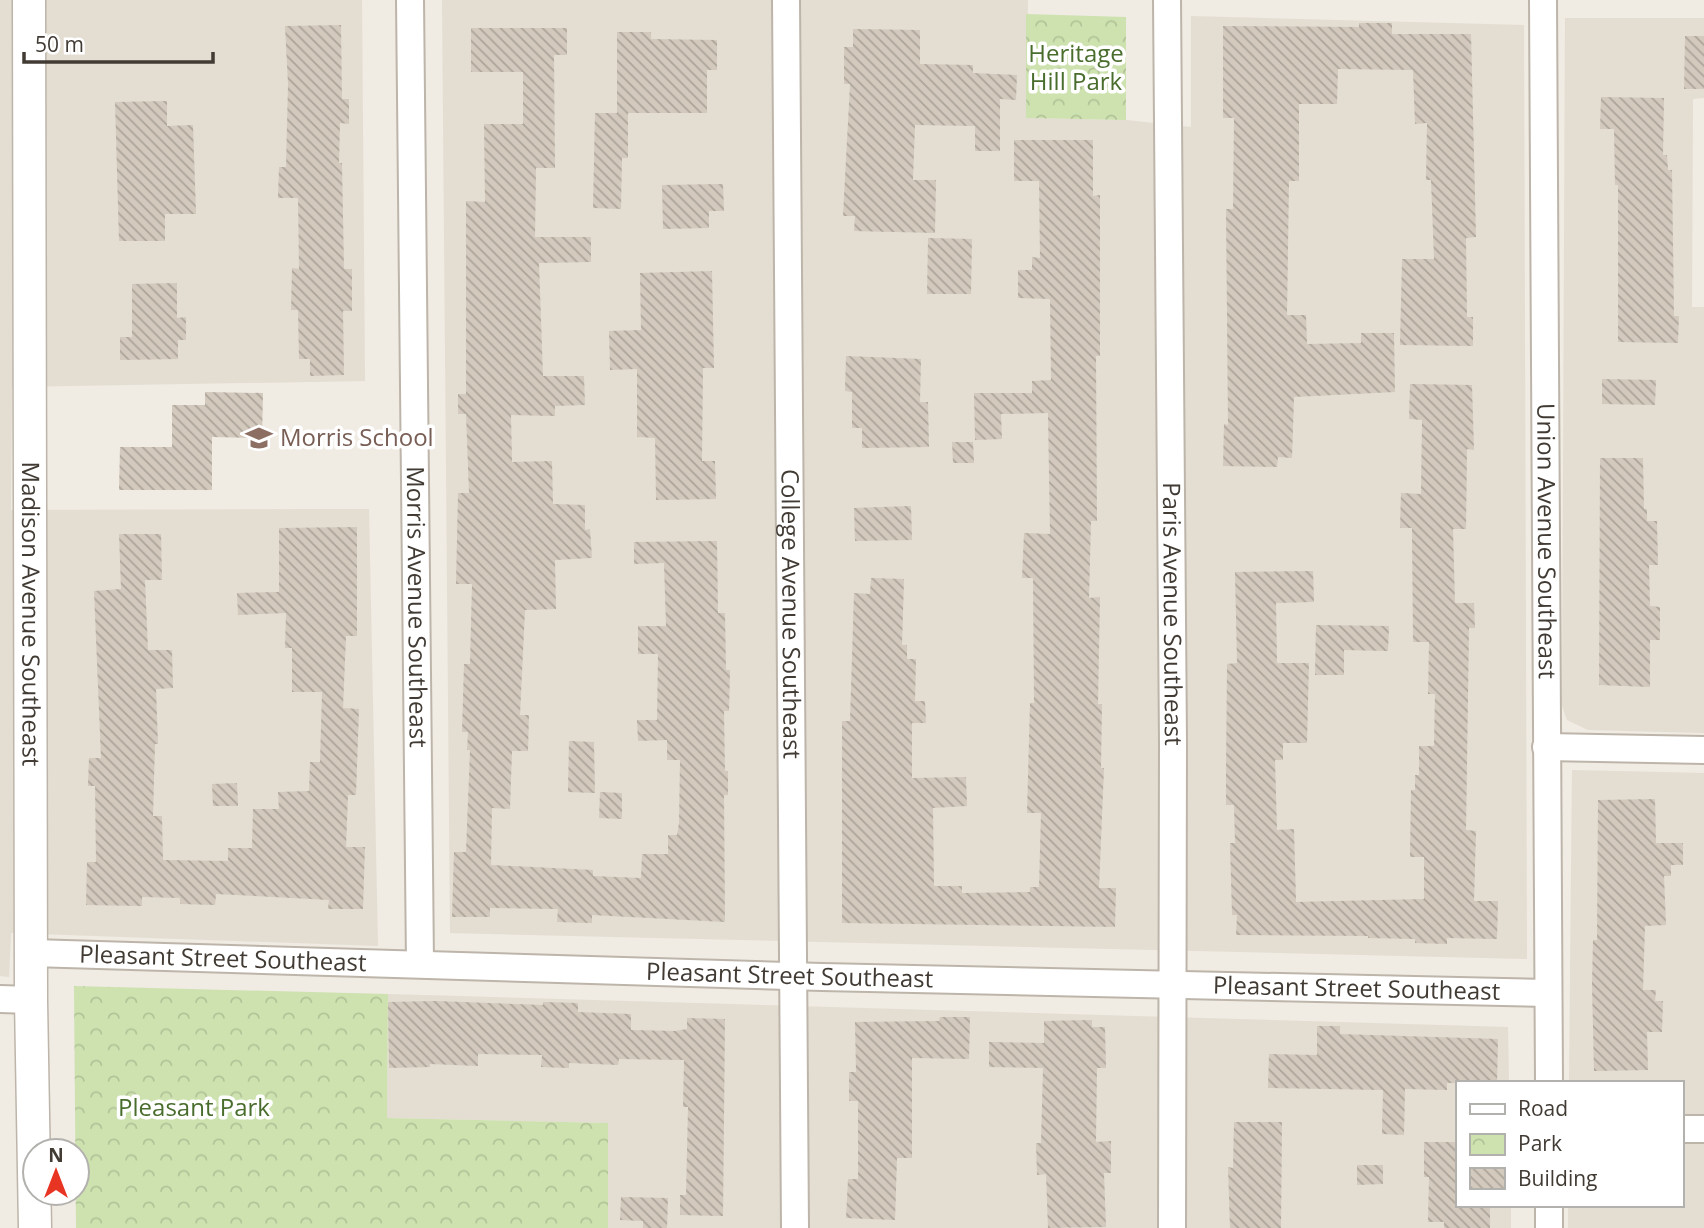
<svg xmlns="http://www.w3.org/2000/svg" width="1704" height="1228" font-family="'Open Sans',sans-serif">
<defs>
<pattern id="park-crowns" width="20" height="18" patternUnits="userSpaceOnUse" patternTransform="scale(1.75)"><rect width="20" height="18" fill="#cde2af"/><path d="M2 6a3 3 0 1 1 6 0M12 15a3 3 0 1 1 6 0" fill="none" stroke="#b1c397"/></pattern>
<pattern id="building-back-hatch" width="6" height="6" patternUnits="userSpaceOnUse" patternTransform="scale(1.75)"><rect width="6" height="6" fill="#d3c9bd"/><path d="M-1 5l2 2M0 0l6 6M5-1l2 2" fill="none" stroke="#ada49a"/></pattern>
</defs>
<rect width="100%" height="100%" fill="#f0ebe3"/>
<!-- residential -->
<path fill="#e3ddd2" d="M0 0H362L365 381 12 387 11 510 369 509 378 946 11 933 9 977 0 976Z
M442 0H1028L1026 118 1126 120 1191 127V16L1524 25 1527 959 450 933Z
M1565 18H1704V98L1693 99 1692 307H1704V733L1588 730 1567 720 1562 706Z
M1572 770 1704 773V1228H1568V1205H1681V1083H1569Z
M388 994 1508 1027 1509 1083H1457V1205H1511V1228H608V1123L387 1118Z"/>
<!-- park -->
<path fill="url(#park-crowns)" d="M1026 14 1126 17V120L1026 118Z
M74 986 388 994 387 1118 608 1123V1228H76Z"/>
<!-- building -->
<path fill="url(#building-back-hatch)" d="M1359 23H1392V34H1471L1476 237 1466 238 1467 317H1473V346L1400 345 1402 259H1434L1431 180H1426L1427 123 1415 124 1413 70 1338 69 1337 104H1299V181H1289L1287 315H1306L1307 344 1361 343V333H1394L1395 392 1294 397 1292 458 1278 457 1277 467 1223 466 1224 424 1228 425 1226 209H1233L1234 118H1223V26L1359 27Z
M341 25 342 99H349V124L340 123 339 163H342L344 269H352V311H343L344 375 310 376V359H299L298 310H291L292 268 299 269 298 198H278L279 167H286L288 84 285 26Z
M471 28H567V55H554L555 168H536L535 237H591V262L539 263 543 376H584L585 405 555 406V416L511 415 512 462 552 461 553 504 585 505V530L590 529 592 558 555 560 556 609 525 610 520 715H529L528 751H512L510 809 492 808 491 865 593 870V876L641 878 642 854H668V835H677L679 823 680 760H667V740L638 741 637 720H657L658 654H638V626H666L664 563 634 564V542L717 541 718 613H725L726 670H730L729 711H724L725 771H728V795H724L725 922 592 915V923L557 922 558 909 490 908V917H452L454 852H466L470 750H467L468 732H462L464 664H470L472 584H456L458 493H469L466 414H458V394H466V201L485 202 484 124H523V72H471Z
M853 29 920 30V64L973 65V73L1017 75 1016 100 1000 99V151H975V126L915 125 913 180H936L935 233 854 231 855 216H843L850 84H844V47H853Z
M617 32H651V39L717 40V70H707V113H628V158H622L621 209 593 208 595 113H617Z
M1685 36H1704V89H1684Z
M1601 97 1664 98 1663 155H1667L1668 170H1672L1674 316H1679L1678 343 1618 342V185H1615L1614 129H1600Z
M167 101V126L193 125 196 214H165V241H119L115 102Z
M1014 140H1093V196L1100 195V356H1096L1097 521H1091L1089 598 1100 597 1098 704H1102L1101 768H1104L1099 888H1116L1115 927 842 923V721H850L854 593 870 594 871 578 904 579 902 645H907V659H916L915 701H925L926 723H912V778L966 777 967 806 933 808 934 886H962V893L1030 892V887H1039L1041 813H1027L1030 703H1034L1033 578H1022L1024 533 1050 534 1048 413 1001 414 1002 439 975 440 974 393H1032V381L1051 380 1050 299 1018 298V270H1032V257L1040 258 1039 181H1014Z
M723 184 724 211H709V228L663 229 662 185Z
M928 238 972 239 971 294H927Z
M712 271 714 368H703L702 461H715L716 499 656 500 655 438 637 437V369L610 370 609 331 641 330 640 273Z
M177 283V318L186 317V340H178V359L120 360V337H132V284Z
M846 356 921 359 920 402H928L929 447 862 448V428H852V392L845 391Z
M1602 379 1656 380 1655 405 1602 404Z
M1410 384 1472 385 1474 450 1467 449 1466 529H1453L1455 603H1474L1475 628H1469L1466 830 1476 831 1474 901H1498L1497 939 1447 938V944L1415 943V939L1368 938V936L1236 935 1237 915H1232L1230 843H1235L1234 805H1226V777L1227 664 1237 663 1235 572 1313 571 1314 602 1276 603 1277 663H1309L1307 743H1283V760H1275L1277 830 1294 829 1296 902 1424 899V857H1410L1411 790H1415V775H1419V746H1434L1435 694H1428L1429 642H1413L1412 528H1400L1401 493 1421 494 1422 420 1409 419Z
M205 392 263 393 262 438 212 437V490H119L120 447H172V405H205Z
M952 442H973L974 463H953Z
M1600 458H1643L1644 509H1647V521H1657L1658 565H1649L1650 606 1660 607V640H1650V687L1599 685Z
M911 506 912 540 855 541 854 508Z
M357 527V636H346L343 708 359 709 356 795H348L346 847H365L363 909H328L329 900 216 894 215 905 180 904V898L142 897V906L86 905 87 862H96L95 786H88L89 758H101L94 591 121 589 119 534H161L162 580H145L148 650H172L173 688 156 689 158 744H155L153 816H162L163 860 228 861V848H252L253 809H279L278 792 309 791 310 762H320L322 692H292V648H285L286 613 238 615 237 593 279 592V528Z
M1316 625 1389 626 1388 651 1344 650V675H1315Z
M569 741 594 742 595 793 568 792Z
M237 783 238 806H213L212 784Z
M600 792 622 793V819L599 818Z
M1655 799 1656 843H1683V865H1671V876H1664L1666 925 1645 926 1643 990H1656L1655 1001H1663L1662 1032H1647L1648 1070 1594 1071 1592 985 1593 940H1597L1598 800Z
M436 1001 543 1005V1002L578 1003V1012L631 1014V1030L675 1031 687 1029V1018L725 1019 723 1216 680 1215V1195H686L688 1107H683L684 1060 619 1059 618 1065 569 1063V1068L541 1067 542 1055 478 1054V1066L430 1064V1067L389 1068 388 1002Z
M940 1017H970L969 1059 912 1058V1158H897L895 1220 846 1218 848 1179H858V1101H849V1072H856L855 1022 939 1021Z
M1092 1020V1027H1105L1106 1068H1097L1096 1142 1111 1141V1173H1104L1106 1227 1048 1228 1046 1174 1037 1175 1036 1143H1041L1043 1068 989 1067V1042L1044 1043V1021Z
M1317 1026H1340V1034L1498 1039 1497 1083H1447V1090L1405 1089 1404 1135 1382 1134 1383 1090 1268 1088 1269 1054 1317 1055Z
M1234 1122H1282L1281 1228H1230L1228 1167 1233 1168Z
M1424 1142H1457V1205H1490V1228H1444V1222H1428L1429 1177H1424Z
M1357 1165H1383V1184L1357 1185Z
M621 1197 668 1198 667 1228H643V1221L620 1220Z"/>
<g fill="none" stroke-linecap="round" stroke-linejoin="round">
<defs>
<g id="minor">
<path id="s1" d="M410 0 420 963"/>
<path id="s2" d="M786 0 795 1228"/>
<path id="s3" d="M1167 0 1173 743 1172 1228"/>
<path id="s4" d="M1543 0 1549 1083"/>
<path d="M1546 747 1704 750"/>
<path id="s5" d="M32 953 822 977 1548 993"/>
<path d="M0 999 31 1000"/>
<path d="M1681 1129H1704"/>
<path d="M1549 1205V1228"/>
</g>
<g id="tertiary">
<path id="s6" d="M29 0 31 1000 35 1228"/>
</g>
</defs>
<!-- minor casing -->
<use href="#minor" stroke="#bdb5aa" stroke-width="30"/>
<!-- tertiary casing -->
<use href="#tertiary" stroke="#bdb5aa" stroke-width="35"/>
<!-- minor -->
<use href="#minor" stroke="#fff" stroke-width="26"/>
<!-- tertiary -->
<use href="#tertiary" stroke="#fff" stroke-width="32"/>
</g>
<!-- icons -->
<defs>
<symbol id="school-bare" viewBox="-9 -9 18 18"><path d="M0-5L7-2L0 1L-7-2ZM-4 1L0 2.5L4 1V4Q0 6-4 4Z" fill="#8d6e63" stroke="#fff" stroke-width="2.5" paint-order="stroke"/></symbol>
</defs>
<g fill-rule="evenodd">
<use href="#school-bare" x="240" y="419" width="38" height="38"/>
</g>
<g text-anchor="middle" stroke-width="7" stroke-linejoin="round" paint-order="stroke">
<!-- park labels -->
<g font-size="24" fill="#496d2d" stroke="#fff">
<text x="1076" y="62">Heritage<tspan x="1076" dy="28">Hill Park</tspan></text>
<text x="194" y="1116">Pleasant Park</text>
</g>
<!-- education labels -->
<g font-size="24" fill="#785e54" stroke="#fff" text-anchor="start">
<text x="280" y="446">Morris School</text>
</g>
<!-- street labels -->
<g font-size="24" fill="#413b34" stroke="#fff">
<text dy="8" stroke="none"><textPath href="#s4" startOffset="541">Union Avenue Southeast</textPath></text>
<text dy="8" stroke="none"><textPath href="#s1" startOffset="607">Morris Avenue Southeast</textPath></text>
<text dy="8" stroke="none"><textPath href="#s6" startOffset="614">Madison Avenue Southeast</textPath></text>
<text dy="8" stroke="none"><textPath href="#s2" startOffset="614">College Avenue Southeast</textPath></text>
<text dy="8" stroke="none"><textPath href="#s3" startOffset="614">Paris Avenue Southeast</textPath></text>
<text dy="8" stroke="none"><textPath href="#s5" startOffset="191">Pleasant Street Southeast</textPath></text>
<text dy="8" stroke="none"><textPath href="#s5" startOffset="758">Pleasant Street Southeast</textPath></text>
<text dy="8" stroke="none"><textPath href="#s5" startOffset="1325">Pleasant Street Southeast</textPath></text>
</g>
</g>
<!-- legend -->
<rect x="1456" y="1081" width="228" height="126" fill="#ffffff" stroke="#b3b1ae" stroke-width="2"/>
<rect x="1470" y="1104" width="35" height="10" fill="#ffffff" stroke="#b3b1ae" stroke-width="2"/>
<text x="1518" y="1116" font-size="21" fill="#413b34">Road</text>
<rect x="1470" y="1134" width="35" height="21" fill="url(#park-crowns)" stroke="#b3b1ae" stroke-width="2"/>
<text x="1518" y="1151" font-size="21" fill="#413b34">Park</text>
<rect x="1470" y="1168" width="35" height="21" fill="url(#building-back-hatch)" stroke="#b3b1ae" stroke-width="2"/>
<text x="1518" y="1186" font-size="21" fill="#413b34">Building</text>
<!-- north arrow -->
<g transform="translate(56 1172)"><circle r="33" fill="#ffffff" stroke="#b3b1ae" stroke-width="2"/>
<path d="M0-5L12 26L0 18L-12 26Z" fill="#e83523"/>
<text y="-10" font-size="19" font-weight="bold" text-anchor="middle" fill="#413b34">N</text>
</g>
<!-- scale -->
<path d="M24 52v10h189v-10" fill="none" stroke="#413b34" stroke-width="3.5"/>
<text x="35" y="52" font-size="21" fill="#413b34" stroke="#ffffff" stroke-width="5" paint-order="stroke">50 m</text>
</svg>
